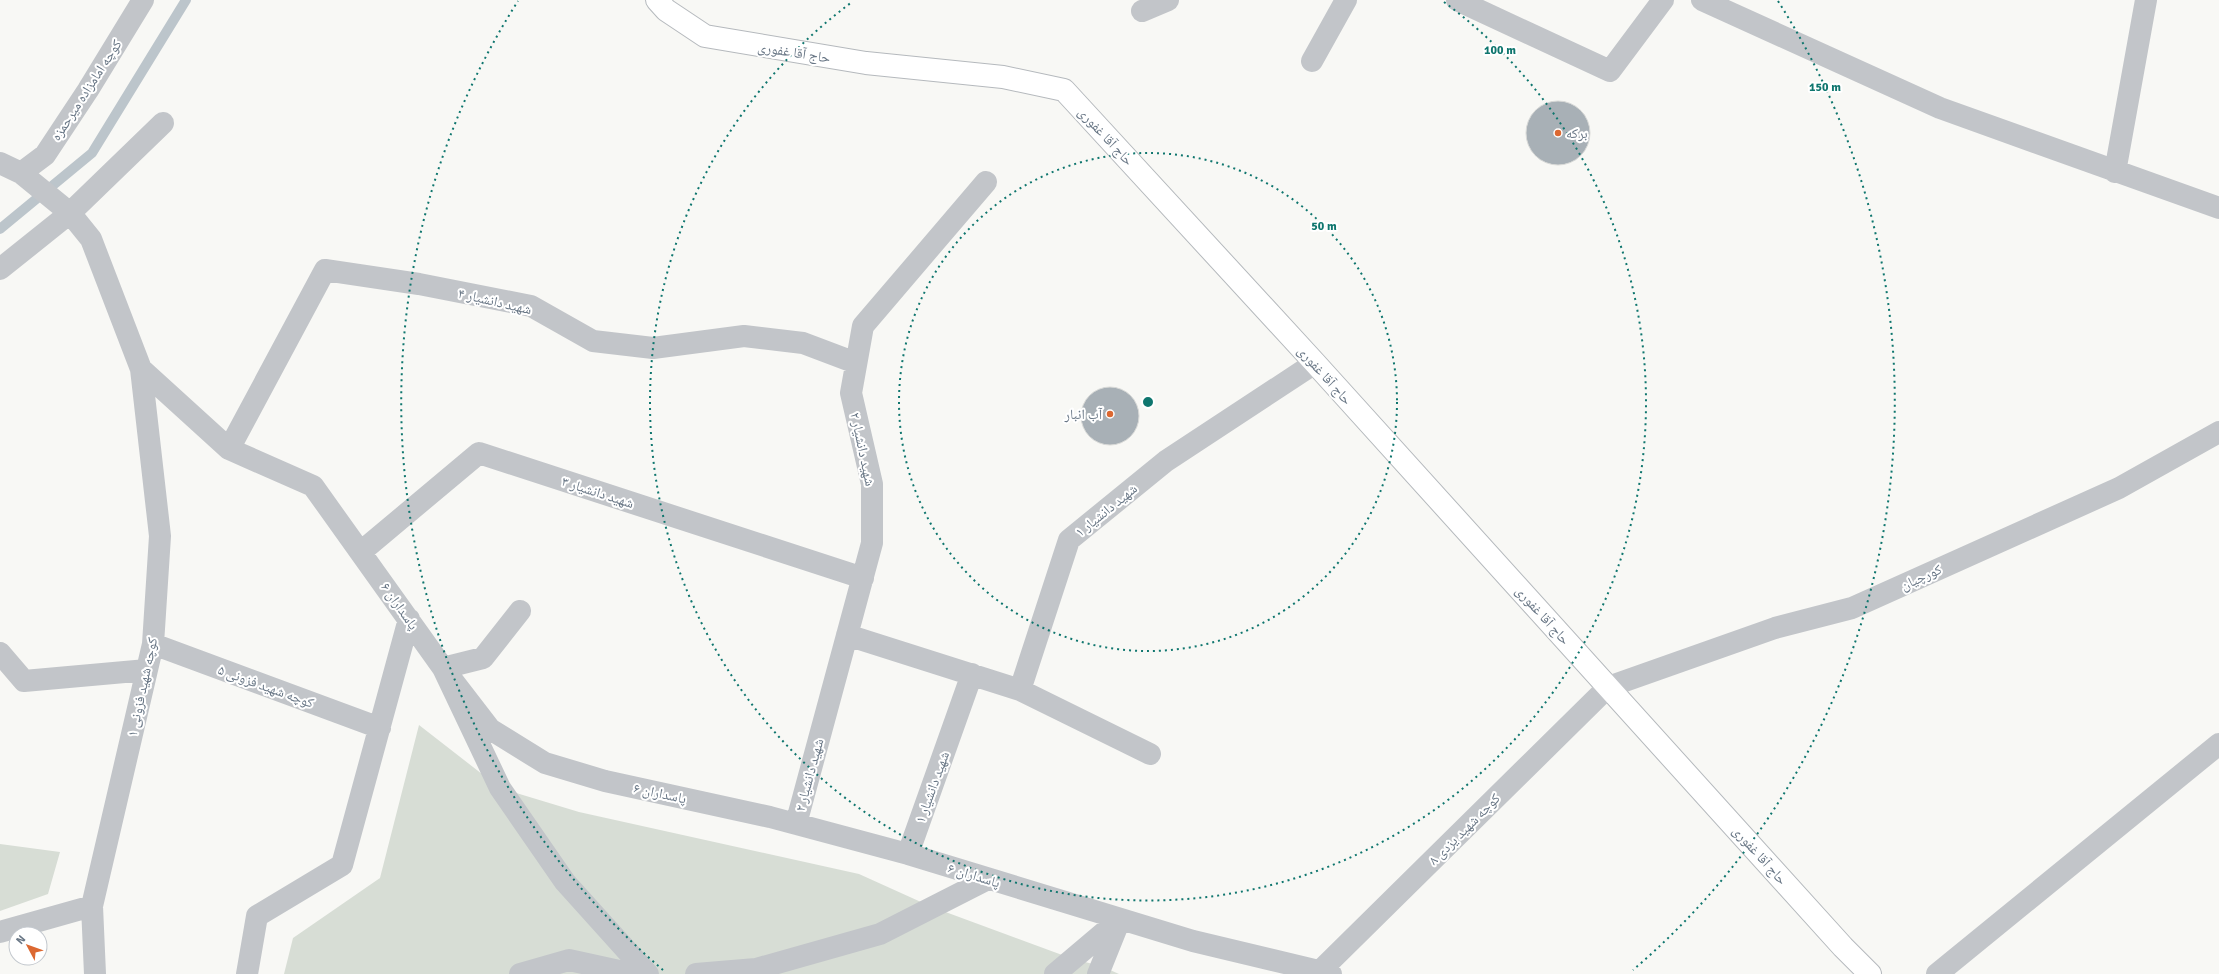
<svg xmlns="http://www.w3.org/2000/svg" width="2219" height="974" font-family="Signika,'Noto Naskh Arabic',sans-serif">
<rect width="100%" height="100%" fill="#f8f8f5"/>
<!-- green -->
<path fill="#d7ddd5" d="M419 725 500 788 579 812 859 874 932 907 1073 959 1101 966 1119 974H284L293 938 380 878Z
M0 844 60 852 48 894 0 911Z"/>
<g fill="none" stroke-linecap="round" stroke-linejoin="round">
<!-- stream -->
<path stroke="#bcc5cb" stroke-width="10" d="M0 229 92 153 186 0"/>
</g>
<!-- building -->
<path fill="#a8b0b6" stroke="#d9dad8" d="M1526 133a32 32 0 1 1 64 0a32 32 0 1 1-64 0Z
M1081 416a29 29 0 1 1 58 0a29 29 0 1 1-58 0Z"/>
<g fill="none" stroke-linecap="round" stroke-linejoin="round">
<defs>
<path id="major" d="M657 0 666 10 705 36 866 63 1003 77 1064 90 1315 363 1843 947 1870 974"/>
</defs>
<!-- major casing -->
<use href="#major" stroke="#b5b9bd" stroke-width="24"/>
<!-- minor -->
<path stroke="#c2c5c9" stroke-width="22" d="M1457 0 1610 71 1663 0
M1702 0 1940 108 2219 208
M1142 11 1168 0
M1312 61 1346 0
M0 163 21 173 70 213 91 239 141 369 160 536 153 644 92 906 0 932
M2115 172 2146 0
M21 173 45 155 88 90 143 0
M0 269 70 213 163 123
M141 369 229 449 313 486 443 668 490 729 545 763 605 781 770 817 908 854 1193 941 1331 974
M229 449 325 270 419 284 531 306 593 341 653 348 744 336 803 343 856 363
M362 551 479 453 863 578
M520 611 483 658 443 668 500 788 565 882 648 974
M847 635 1020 690 1069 540 1166 461 1315 363
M153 644 380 728
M0 653 24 681 147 670
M1020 690 1150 754
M796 824 872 543V484L851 393 863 326 986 182
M908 854 972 674
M92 906 95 974
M1320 971 1608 687 1775 628 1852 608 2119 488 2219 432
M247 974 257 916 342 865 409 619
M520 974 569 960 633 974
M696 974 756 969 880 934 988 879
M1055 974 1120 919
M1098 974 1119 922
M1937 974 2219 744"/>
<!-- major -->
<use href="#major" stroke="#fff" stroke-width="22"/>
</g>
<!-- distance rings -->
<g fill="none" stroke="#0f766e" stroke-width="2" stroke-dasharray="2 4">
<circle cx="1148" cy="402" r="249"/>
<path d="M1444 2A498 498 0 1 1 852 2"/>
<path d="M663 970A747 747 0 0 1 518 1M1778 1A747 747 0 0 1 1633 970"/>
</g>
<!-- markers -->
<g fill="#dc6831" stroke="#fff" stroke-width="1.5">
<circle cx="1558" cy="133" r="4"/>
<circle cx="1110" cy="414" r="4"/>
</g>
<g text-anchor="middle" stroke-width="4" stroke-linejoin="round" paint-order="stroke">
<!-- street labels -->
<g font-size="14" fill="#687685" stroke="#fff">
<text transform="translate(794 52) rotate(9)" y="5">حاج آقا غفوری</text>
<text transform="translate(86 90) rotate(-57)" y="5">کوچه امامزاده میرحمزه</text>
<text transform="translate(1106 136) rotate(47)" y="5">حاج آقا غفوری</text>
<text transform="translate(495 301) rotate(13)" y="5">شهید دانشیار ۴</text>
<text transform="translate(1325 375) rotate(48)" y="5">حاج آقا غفوری</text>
<text transform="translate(863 449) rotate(78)" y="5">شهید دانشیار ۲</text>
<text transform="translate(598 492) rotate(18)" y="5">شهید دانشیار ۳</text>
<text transform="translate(1106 510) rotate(-39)" y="5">شهید دانشیار ۱</text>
<text transform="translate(1921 577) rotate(-24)" y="5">کورچیان</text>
<text transform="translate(400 606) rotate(55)" y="5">پاسداران ۶</text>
<text transform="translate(1543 615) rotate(48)" y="5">حاج آقا غفوری</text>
<text transform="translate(266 686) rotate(20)" y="5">کوچه شهید فزونی ۵</text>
<text transform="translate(142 687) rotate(-78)" y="5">کوچه شهید فزونی ۱</text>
<text transform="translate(809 775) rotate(-75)" y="5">شهید دانشیار ۲</text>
<text transform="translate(932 787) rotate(-70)" y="5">شهید دانشیار ۱</text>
<text transform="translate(660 793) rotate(12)" y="5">پاسداران ۶</text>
<text transform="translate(1464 829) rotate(-45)" y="5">کوچه شهید یزدی ۸</text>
<text transform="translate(1760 855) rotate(48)" y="5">حاج آقا غفوری</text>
<text transform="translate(974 875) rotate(17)" y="5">پاسداران ۶</text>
</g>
<!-- poi labels -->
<g font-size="14" fill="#687685" stroke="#fff" text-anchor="start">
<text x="1566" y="138">برکه</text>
<text x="1102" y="419" text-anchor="end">آب انبار</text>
</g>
</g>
<circle cx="1148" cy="402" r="6" fill="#0f766e" stroke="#fff" stroke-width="2"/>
<g font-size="12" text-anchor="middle" font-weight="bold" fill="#0f766e" stroke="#fff" stroke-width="4" stroke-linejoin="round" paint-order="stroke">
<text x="1500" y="54">100 m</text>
<text x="1825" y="91">150 m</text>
<text x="1324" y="230">50 m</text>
</g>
<!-- north arrow -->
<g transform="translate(28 946) rotate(311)"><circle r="19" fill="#ffffff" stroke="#c3c8ce"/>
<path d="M0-3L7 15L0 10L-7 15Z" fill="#dc6831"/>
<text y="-6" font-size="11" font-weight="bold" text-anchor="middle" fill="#687685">N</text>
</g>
</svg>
